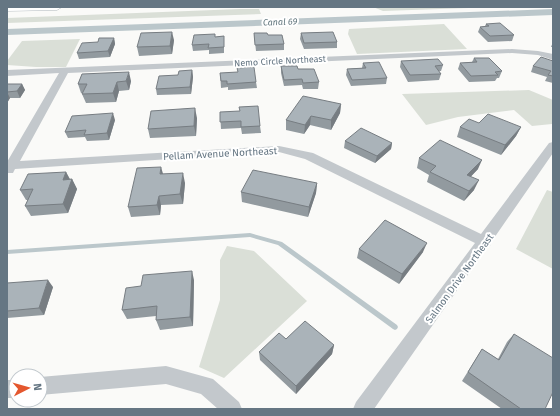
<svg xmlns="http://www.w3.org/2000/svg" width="560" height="416" font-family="'Fira Sans',sans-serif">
<rect width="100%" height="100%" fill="#fafaf8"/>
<!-- green -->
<path fill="#dadfd7" d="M373 7H497L383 11Z
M240 9H259L261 14 7 23V18Z
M444 24 467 49 357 54 348 34 349 29Z
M80 39 66 67H36L7 65V61L22 41Z
M529 90 553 100 552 124 532 126 514 110 458 117 426 125 402 94Z
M547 190 553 192V269L516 249Z
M227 246 254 251 307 301 224 378 199 367 220 300V260Z"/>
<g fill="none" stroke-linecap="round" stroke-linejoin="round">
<!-- stream -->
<path fill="#bbc7cb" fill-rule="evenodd" d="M250 233 282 242 397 325 398 327 397 329 395 330 393 329 278 245 250 237 7 254V250Z"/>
<!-- canal -->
<path fill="#bbc7cb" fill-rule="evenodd" d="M553 9V15L7 35V29Z"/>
<defs>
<path id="secondary" d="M7 7H62L57 10 7 11Z"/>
</defs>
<!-- secondary casing -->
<use href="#secondary" stroke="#b3babf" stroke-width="1"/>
<!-- street -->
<path fill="#c3c8cc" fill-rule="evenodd" d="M512 49 538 51 553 54V60L538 55 512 53 68 73 20 161 279 146 313 153 481 234 549 143 553 142V153L492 241 490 246H488L374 409H353L356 402 475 243 305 159 279 152 15 169 13 173H7V162L59 73 7 76V70Z
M166 366 213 379 239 402 242 409H218L201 394 166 384 40 395V377Z
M7 380H16V398H7Z"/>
<!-- secondary -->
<use href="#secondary" fill="#fff" fill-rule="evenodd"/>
</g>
<!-- wall -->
<path fill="#929a9f" d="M486 24 514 35 512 41 488 42 478 32 480 27 485 26Z
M254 33 268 35 284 44V50L256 51Z
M301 33 337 42V48L304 49 300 39Z
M224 36V53L209 54V50L193 51 192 45 215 37Z
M114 38 115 44 110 57 79 59 77 53 98 42Z
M174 40 172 54 139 56 137 47Z
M553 42V47H551Z
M474 58 502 71 499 78H497L495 81 469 82 458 69 460 63 472 62Z
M401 61 443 65 441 71H439L441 74 439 80 408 82 400 67Z
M553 61V83L545 81 547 77 531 72 533 66Z
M363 63 387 78 386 84 351 86 346 75 347 69 362 68Z
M281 66 298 69 319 82 318 89H303L302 85 284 86 281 73Z
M192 70 193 77 191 94 157 95 156 89 178 75Z
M220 73 256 82 257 88 228 90V87L221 88Z
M82 74 131 81 129 90 119 91 116 102 86 103 82 94 83 93H81L78 84Z
M7 84H22L25 90 20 98H10L7 103Z
M341 104 340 113 331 130 310 125 304 134 286 130V120Z
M220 112 260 126 261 133 242 134 241 128 221 129Z
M197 118 196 136 150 138 148 129Z
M115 120 109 140 87 141 85 137 68 138 65 132Z
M479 123 521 127 516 136 501 155 457 137 460 127Z
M345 141 392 143 391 149 375 163 344 148Z
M419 158 478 169 471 176 474 190 464 201 427 182 429 175 417 168Z
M66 172 70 179H72L77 189 68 213 31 216 25 206 28 200H26L20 190Z
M163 174 185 183 183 204 161 205 160 215 131 217 128 207Z
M317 183 316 193 308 217 242 202 241 192Z
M359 249 423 252 399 284 357 258Z
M194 280 193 326 160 330 156 320V316L127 319 122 310 141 286Z
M7 283 53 287 44 315 7 318Z
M514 334 545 409H502L462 381 482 349 498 359 507 342Z
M286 339 334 345 332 354 296 394 260 360 259 352Z"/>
<!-- shaded-wall -->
<path fill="#777d82" d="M172 32 174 40 172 54 170 46Z
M114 38 115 44 110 57 108 51Z
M192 70 193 77 191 94 190 87Z
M129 72 131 81 129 90 126 81Z
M117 82 119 91 116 102 113 93Z
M22 84 25 90 20 98 17 91Z
M7 92 10 98 7 103Z
M341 104 340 113 331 130V120Z
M195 108 197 118 196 136 194 126Z
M113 113 115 120 109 140 107 133Z
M311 116 310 125 304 134 305 125Z
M521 127 516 136 501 155 505 145Z
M392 143 391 149 375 163 377 156Z
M482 160 478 169 463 185 467 175Z
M161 167 164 177 160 174Z
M66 172 71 182 63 180Z
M183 173 185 183 183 204 180 194Z
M72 179 77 189 68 213 63 204Z
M479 180 474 190 464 201 469 191Z
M317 183 316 193 308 217 309 207Z
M159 196 161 205 160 215 157 205Z
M427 243 423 252 399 284 402 274Z
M192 271 194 280 193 326 190 317Z
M48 280 53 287 44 315 39 308Z
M334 345 332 354 296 394V386Z"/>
<!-- building -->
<path fill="#aab3b9" stroke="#777d82" d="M500 23 514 35 490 36 480 27 489 26 486 24Z
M172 32 170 46 137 47 141 33Z
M333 32 337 42 304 43 301 33Z
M254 33H267L268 35H282L284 44 255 45Z
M215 34V37L224 36V47L208 48 209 44 192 45 194 35Z
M99 38H114L108 51 77 53 82 43 98 42Z
M541 57 553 61V76L548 75 551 71 533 66Z
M474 58H489L502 71 495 72 498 75 471 76 460 63 477 62Z
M438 59 443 65 435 66 441 74 410 75 401 61Z
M379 62 387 78 352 80 347 69 366 68 363 63Z
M281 66H297L298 69H314L319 82 303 83 302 79 284 80Z
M254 67 256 82 227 84V81H221L220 73 238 72 237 68Z
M192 70 190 87 156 89 159 76 178 75 179 71Z
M129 72 126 81 117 82 113 93 82 94 87 84H78L82 74Z
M7 84H22L17 91 7 92Z
M303 96 341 104 331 120 311 116 305 125 286 120Z
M258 106 260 126 241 127V121L220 122V112L240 111 239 107Z
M195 108 194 126 148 129 151 111Z
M113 113 107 133 84 135 86 130 65 132 72 116Z
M488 114 521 127 505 145 460 127 469 119 479 123Z
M361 128 392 143 377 156 345 141Z
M440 140 482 160 467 175 479 180 469 191 430 172 436 166 419 158Z
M161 167 160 174 183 173 180 194 159 196 157 205 128 207 137 168Z
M253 170 317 183 309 207 241 192Z
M66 172 63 180 72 179 63 204 25 206 33 189 20 190 28 174Z
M385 220 427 243 402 274 359 249Z
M192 271 190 317 156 320 157 306 122 310 126 288 141 286 143 275Z
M48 280 39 308 7 311V283Z
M305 321 334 345 296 386 259 352 279 333 286 339Z
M514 334 553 358V392L545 409H521L468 372 482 349 499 360Z"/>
<g text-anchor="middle" stroke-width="4" stroke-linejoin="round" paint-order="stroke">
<!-- far-water labels -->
<g font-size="9" font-style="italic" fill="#60757c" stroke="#fff">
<text transform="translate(280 22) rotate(-2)" y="3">Canal 69</text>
</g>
<!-- far-street labels -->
<g font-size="9" fill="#657683" stroke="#fff">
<text transform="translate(280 61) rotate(-3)" y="3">Nemo Circle Northeast</text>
</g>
<!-- street labels -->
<g font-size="10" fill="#657683" stroke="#fff">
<text transform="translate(220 153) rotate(-3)" y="4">Pellam Avenue Northeast</text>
<text transform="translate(459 278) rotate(-54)" y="4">Salmon Drive Northeast</text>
</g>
</g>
<!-- border -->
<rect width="560" height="416" fill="none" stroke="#657683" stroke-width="16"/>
<!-- north arrow -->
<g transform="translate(28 388) rotate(84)"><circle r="19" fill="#ffffff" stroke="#c1c8cd"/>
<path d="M0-3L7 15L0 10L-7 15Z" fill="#e4572e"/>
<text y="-6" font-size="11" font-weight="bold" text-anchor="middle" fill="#657683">N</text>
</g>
</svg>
